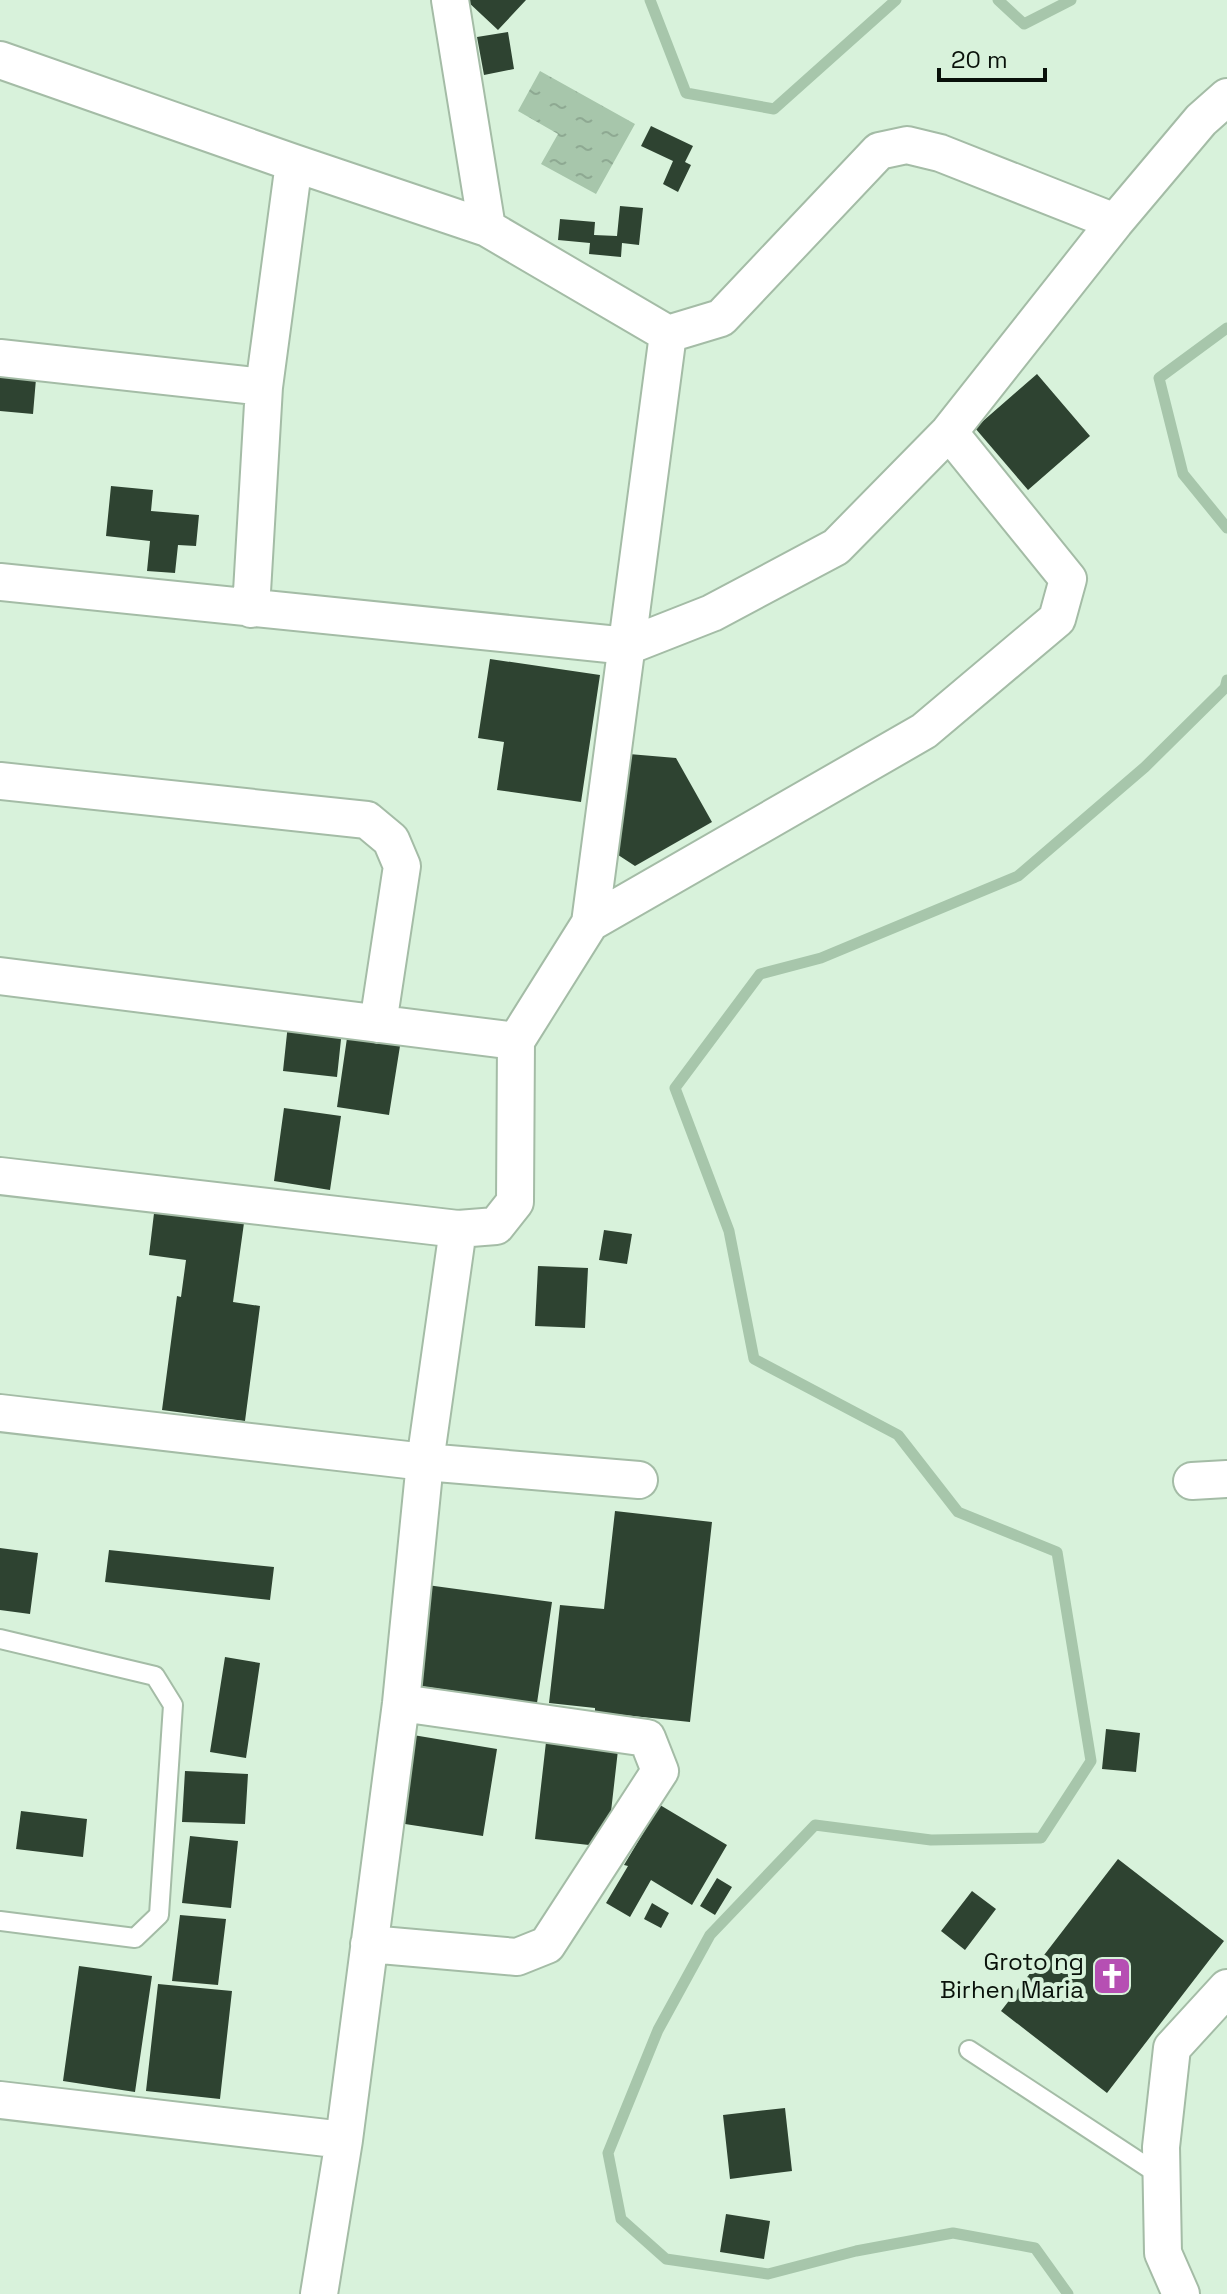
<svg xmlns="http://www.w3.org/2000/svg" width="1227" height="2294" font-family="'Space Grotesk',sans-serif">
<defs>
<pattern id="water-ripples" width="26" height="14" patternUnits="userSpaceOnUse" patternTransform="scale(2)"><rect width="26" height="14" fill="#a7c6ab"/><path d="M2 4q2-2 4 0t4 0M15 11q2-2 4 0t4 0" fill="none" stroke="#8ea992"/></pattern>
</defs>
<rect width="100%" height="100%" fill="#d8f2db"/>
<!-- water -->
<path fill="url(#water-ripples)" d="M540 71 635 124 596 194 541 164 558 134 518 111Z"/>
<g fill="none" stroke-linecap="round" stroke-linejoin="round">
<!-- stream -->
<path stroke="#a7c6ab" stroke-width="11" d="M650 0 686 93 774 109 896 0
M998 0 1024 24 1071 0
M1227 328 1159 378 1183 474 1227 528
M1068 2294 1035 2248 953 2233 856 2251 768 2274 666 2259 621 2219 608 2153 658 2030 710 1935 815 1825 931 1840 1041 1838 1091 1761 1057 1552 958 1512 898 1435 754 1359 729 1231 675 1088 760 974 821 958 1018 876 1145 767 1225 688 1227 680"/>
</g>
<!-- building -->
<path fill="#2e4331" d="M466 0H526L498 30Z
M508 32 514 69 484 75 477 37Z
M651 126 693 146 685 162 691 165 678 192 663 184 673 161 641 146Z
M620 206 643 208 639 245 622 243 621 257 589 254 590 243 558 240 560 219 595 222 594 235 617 236Z
M0 364 37 367 33 414 0 411Z
M1037 374 1090 436 1028 490 975 428Z
M111 486 153 490 151 511 199 515 196 546 178 545 175 573 147 571 150 541 106 536Z
M490 659 600 675 581 802 497 790 504 742 478 738Z
M629 754 676 758 712 822 635 866 609 849Z
M288 1024 342 1030 337 1077 283 1071Z
M347 1038 400 1046 389 1115 337 1107Z
M284 1108 341 1116 330 1190 274 1181Z
M155 1205 213 1218 244 1223 233 1302 260 1306 245 1421 162 1410 177 1296 181 1297 186 1260 149 1255Z
M604 1230 632 1234 627 1264 599 1260Z
M538 1266 588 1268 585 1328 535 1326Z
M615 1511 712 1522 690 1722 595 1712V1708L549 1703 560 1605 604 1609Z
M0 1548 38 1553 30 1614 0 1610Z
M109 1550 274 1567 270 1600 105 1582Z
M427 1585 552 1602 537 1703 413 1685Z
M225 1657 260 1663 246 1758 210 1752Z
M1106 1729 1140 1733 1136 1772 1102 1769Z
M407 1734 497 1749 483 1836 392 1822Z
M546 1742 618 1750 607 1847 535 1839Z
M185 1771 248 1774 245 1824 182 1822Z
M660 1805 727 1845 692 1905 651 1880 630 1917 606 1903 628 1866 624 1865Z
M21 1811 87 1819 83 1857 16 1849Z
M190 1836 238 1841 231 1908 182 1903Z
M1118 1859 1224 1941 1107 2093 1001 2011Z
M717 1878 732 1887 715 1915 700 1906Z
M972 1891 996 1909 965 1950 941 1931Z
M652 1903 669 1913 661 1928 644 1919Z
M180 1915 226 1919 218 1985 172 1981Z
M79 1966 152 1976 135 2092 63 2081Z
M158 1984 232 1991 220 2099 146 2091Z
M785 2108 792 2171 730 2179 723 2115Z
M726 2214 770 2221 764 2259 720 2252Z"/>
<g fill="none" stroke-linecap="round" stroke-linejoin="round">
<defs>
<path id="lane" d="M0 1639 155 1676 173 1705 159 1915 135 1938 0 1921
M969 2050 1161 2176"/>
<path id="street" d="M450 0 487 228
M0 60 294 163 487 228 668 334 721 318 879 151 907 145 940 153 1115 222
M0 358 264 387
M0 582 628 646 712 613 836 547 949 432 1115 222 1201 120 1227 97
M251 609 264 387 294 163
M0 781 367 820 391 840 402 866 378 1024
M590 923 924 731 1057 619 1068 579 949 432
M0 976 516 1041
M0 1176 458 1229 496 1226 515 1202 516 1041 590 923 668 334
M0 1413 425 1462 639 1480
M1192 1481 1227 1479
M369 1944 517 1957 547 1945 660 1771 647 1738 401 1703
M0 2100 344 2140
M319 2294 344 2140 401 1703 425 1462 458 1229
M1181 2294 1163 2253 1161 2147 1172 2048 1227 1988"/>
</defs>
<!-- lane casing -->
<use href="#lane" stroke="#a4bca6" stroke-width="22"/>
<!-- street casing -->
<use href="#street" stroke="#a4bca6" stroke-width="40"/>
<!-- lane -->
<use href="#lane" stroke="#fff" stroke-width="18"/>
<!-- street -->
<use href="#street" stroke="#fff" stroke-width="36"/>
</g>
<!-- icons -->
<defs>
<symbol id="church-square" viewBox="-11 -11 22 22"><rect x="-9" y="-9" width="18" height="18" rx="4" fill="#b64fb3" stroke="#d8f2db"/><path d="M-1.2-6h2.4v3.5h3.3v2.4h-3.3V6h-2.4V-.1h-3.3v-2.4h3.3Z" fill="#fff"/></symbol>
</defs>
<g fill-rule="evenodd">
<use href="#church-square" x="1090" y="1954" width="44" height="44"/>
</g>
<g text-anchor="middle" stroke-width="8" stroke-linejoin="round" paint-order="stroke">
<!-- poi labels -->
<g font-size="24" fill="#09110a" stroke="#d8f2db" text-anchor="end">
<text x="1084" y="1970">Groto ng<tspan x="1084" dy="28">Birhen Maria</tspan></text>
</g>
</g>
<!-- scale -->
<path d="M939 68v12h106v-12" fill="none" stroke="#09110a" stroke-width="4"/>
<text x="951" y="68" font-size="24" fill="#09110a" stroke="#d8f2db" stroke-width="6" paint-order="stroke">20 m</text>
</svg>
